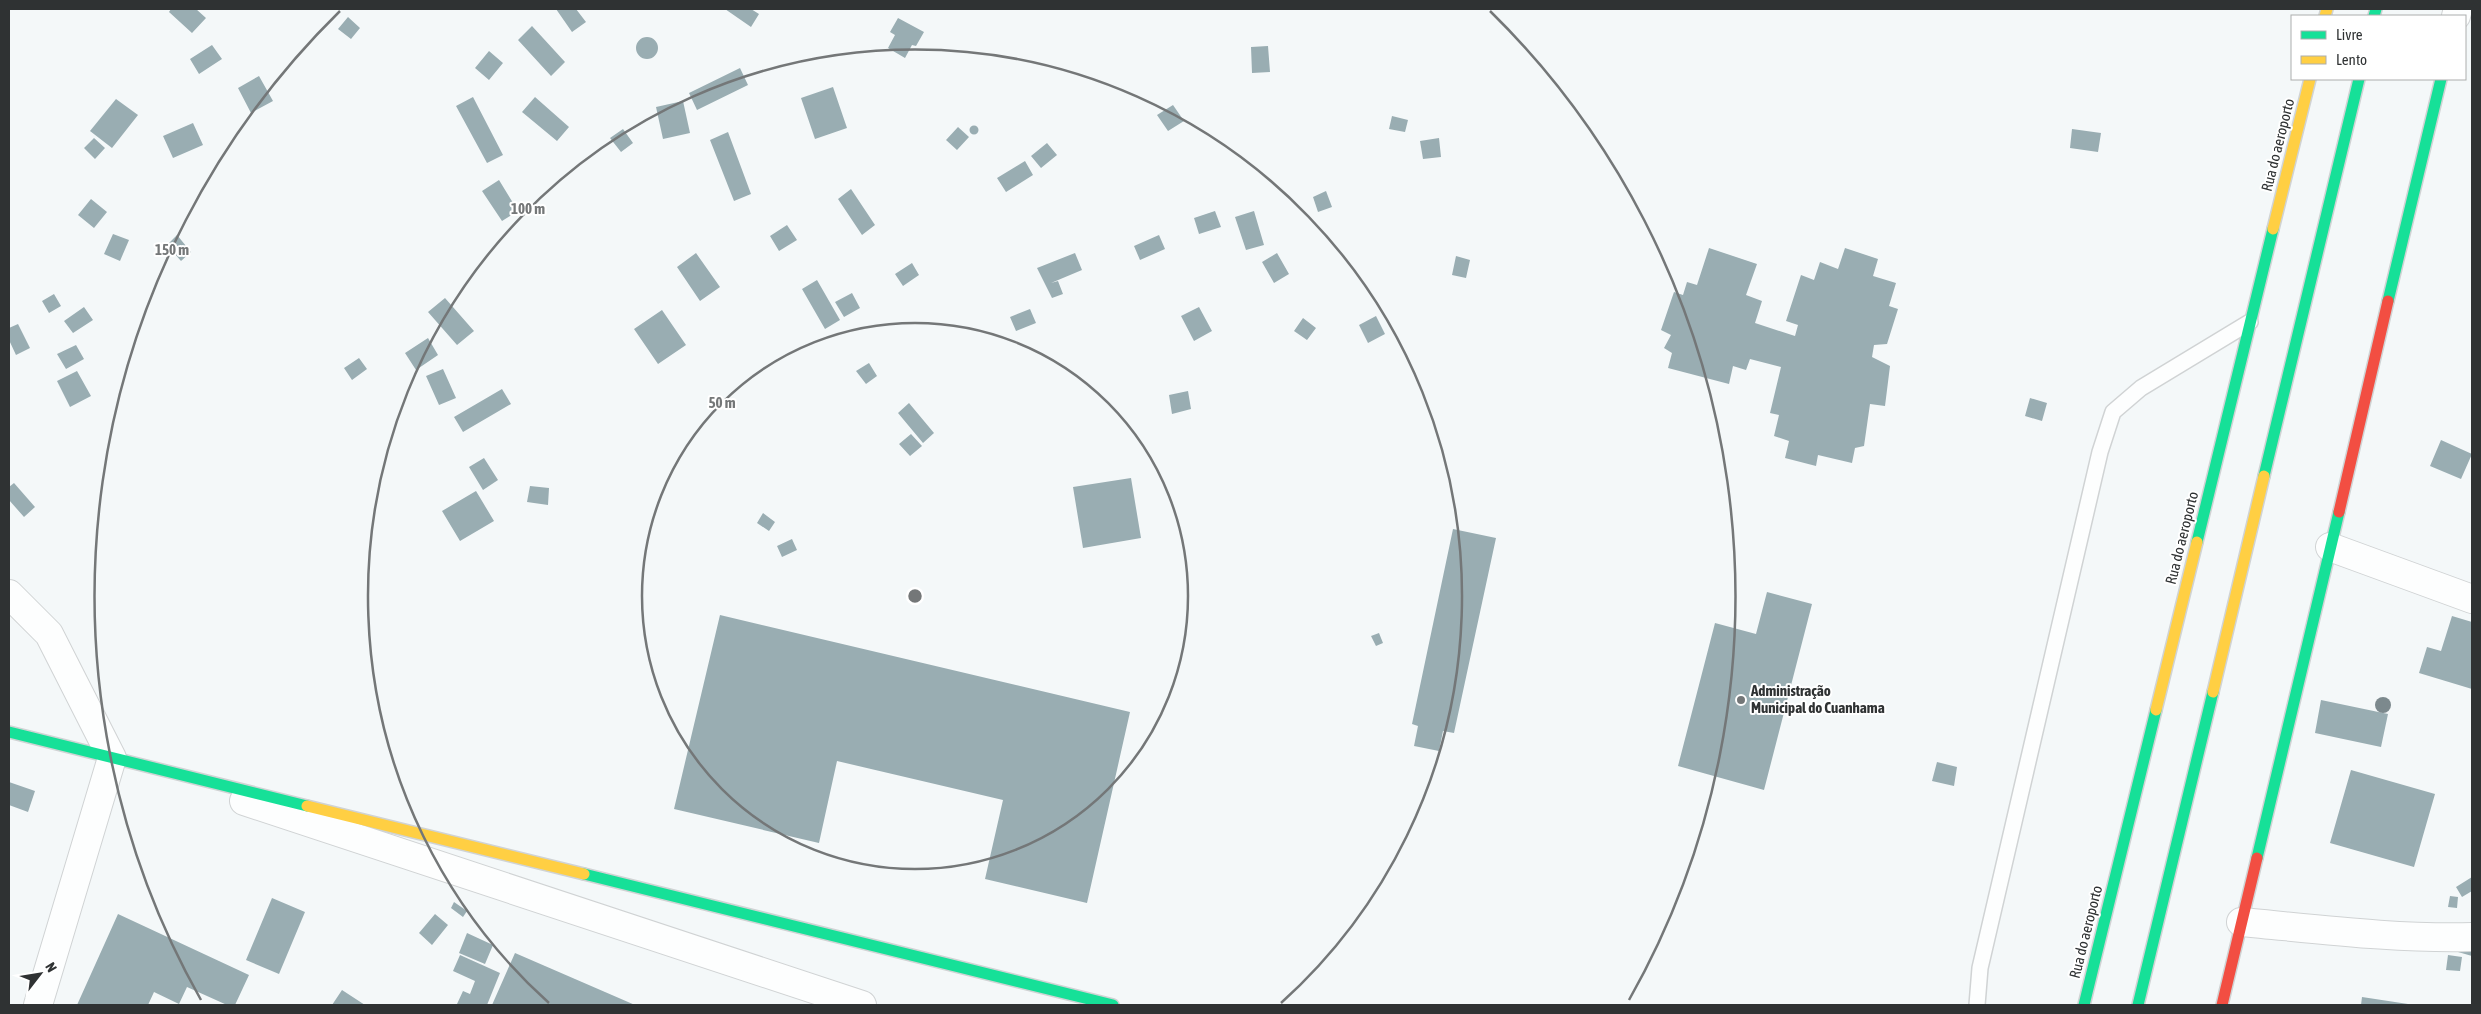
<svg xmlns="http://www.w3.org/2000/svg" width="2481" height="1014" font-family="'Asap Condensed',sans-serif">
<rect width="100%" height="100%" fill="#f4f8f9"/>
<!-- building -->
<path fill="#99adb2" d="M171 9H196L206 18 192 33 169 12Z
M556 9H576L586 22 572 32Z
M725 9H751L759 14 751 27Z
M348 17 360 28 351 39 338 29Z
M898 18 924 32 916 46 912 45 905 58 888 48 895 35 890 32Z
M532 26 565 62 551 76 518 40Z
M636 48a11 11 0 1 1 22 0a11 11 0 1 1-22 0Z
M212 45 222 59 199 74 190 59Z
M1268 46 1270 72 1252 73 1251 47Z
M489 51 503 63 489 80 475 68Z
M740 68 748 85 697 110 689 93Z
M259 76 273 101 251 113 238 88Z
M833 87 847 128 815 139 801 98Z
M473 97 503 155 487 163 456 106Z
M535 97 569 127 557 141 522 112Z
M116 99 138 115 112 148 90 131Z
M683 101 690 133 663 139 656 107Z
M1173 105 1184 121 1168 131 1157 115Z
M1392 116 1408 120 1405 132 1389 129Z
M193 123 203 145 173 158 163 136Z
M969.5 130a4.5 4.5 0 1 1 9 0a4.5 4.5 0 1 1-9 0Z
M958 127 969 137 957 150 946 140Z
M623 129 633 143 621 152 610 138Z
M2072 129 2101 133 2098 152 2070 148Z
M728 132 751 194 734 201 710 140Z
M94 138 105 148 95 159 84 148Z
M1439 138 1441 157 1423 159 1420 141Z
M1047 143 1057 155 1041 168 1031 156Z
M1025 161 1033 175 1006 192 997 178Z
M499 180 518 211 502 221 482 191Z
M851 189 875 225 862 235 838 199Z
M1326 191 1332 207 1318 212 1313 197Z
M91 199 107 212 94 228 78 215Z
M1215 211 1221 227 1199 234 1194 218Z
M1254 211 1264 245 1246 250 1235 217Z
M787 225 797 240 779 251 770 236Z
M113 234 129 240 120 261 104 254Z
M177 235 191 252 181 261 167 245Z
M1159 235 1165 249 1140 260 1134 246Z
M1709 248 1757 264 1746 295 1762 301 1755 323 1795 336 1798 325 1786 321 1801 275 1814 280 1820 262 1838 269 1845 248 1878 259 1873 276 1896 283 1889 306 1898 309 1887 344 1874 345 1872 357 1890 366 1885 406 1870 404 1864 446 1855 448 1852 463 1818 455 1816 466 1785 458 1789 441 1774 436 1779 415 1770 413 1781 367 1750 359 1746 370 1733 366 1729 384 1668 368 1672 353 1664 348 1671 335 1661 330 1674 292 1683 295 1687 282 1697 285Z
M696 253 720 287 700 301 677 267Z
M1075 253 1082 270 1051 283 1058 281 1063 294 1052 298 1037 268Z
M1277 253 1289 274 1274 283 1262 262Z
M1456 256 1470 260 1466 278 1452 275Z
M912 263 919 275 903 286 895 274Z
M817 280 840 320 825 329 802 289Z
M852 293 860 308 844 317 835 302Z
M54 294 61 306 49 313 42 301Z
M445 298 474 331 457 345 428 312Z
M84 307 93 320 73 333 64 321Z
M1199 307 1212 331 1194 341 1181 316Z
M1030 309 1036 323 1016 331 1010 317Z
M662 310 686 345 658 364 634 329Z
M1376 316 1385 334 1368 343 1359 325Z
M1303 318 1316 328 1307 340 1294 331Z
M18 324 30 348 16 355 9 340V328Z
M428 338 438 355 416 370 405 353Z
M76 345 84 359 66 369 57 354Z
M359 358 367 369 352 380 344 368Z
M869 363 877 376 866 384 856 371Z
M443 369 456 398 439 405 426 376Z
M77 371 91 396 70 407 57 381Z
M502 389 511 404 463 432 454 417Z
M1188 391 1191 409 1172 414 1169 395Z
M2030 398 2047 403 2042 421 2025 416Z
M909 403 934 433 923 443 898 413Z
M911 434 922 446 910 456 899 444Z
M2441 440 2472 454 2461 479 2430 466Z
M484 458 498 480 483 490 469 467Z
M1131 478 1141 538 1083 548 1073 487Z
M14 483 35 507 24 517 9 500V487Z
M530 486 549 488 548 505 527 502Z
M476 491 494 521 460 541 442 511Z
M763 513 775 522 769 531 757 523Z
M1453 529 1496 538 1454 733 1443 731 1439 751 1414 746 1418 726 1412 724Z
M792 539 797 550 782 557 777 546Z
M1767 592 1812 604 1764 790 1678 766 1715 623 1756 634Z
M720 615 1130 712 1087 903 985 879 1003 800 837 761 819 843 674 809Z
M2452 616 2472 622V689L2419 673 2427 647 2441 651Z
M1379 633 1383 643 1376 646 1371 636Z
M2321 700 2388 714 2381 747 2315 733Z
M1937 762 1957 767 1954 786 1932 781Z
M2351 770 2435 794 2414 867 2330 843Z
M9 782 35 791 28 812 9 805Z
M2472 877V891L2462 897 2456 887Z
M2450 896 2458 897 2457 908 2448 907Z
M272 898 305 912 279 974 246 960Z
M454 902 467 911 463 917 451 908Z
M118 914 249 975 235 1005H227L187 987 179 1004 154 992 148 1005H77Z
M435 914 448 925 432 945 419 933Z
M467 933 493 945 485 964 459 953Z
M2462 937 2472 940V956L2458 952Z
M515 953 635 1005H492Z
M460 955 500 973 487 1005 457 1004 463 991 470 994 475 981 453 971Z
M2448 955 2462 957 2460 971 2446 970Z
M342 990 365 1005H332Z
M2362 997 2408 1004V1005H2361Z"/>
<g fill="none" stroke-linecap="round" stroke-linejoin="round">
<defs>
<path id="lane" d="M1977 1005 1980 968 2100 452 2113 412 2141 388 2250 322"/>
<path id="street" d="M2456 16 2458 9
M2330 547 2472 599
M9 594 49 634 112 758 38 1005
M244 801 862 1005
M2241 922C2318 929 2395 939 2472 937"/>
<path id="fast" d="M2374 16 2376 9
M2388 301 2441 79
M2264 476 2359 79
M2197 542 2273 229
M9 732 307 806
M2257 858 2339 512
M584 874 1113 1005
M2084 1005 2156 710
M2138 1005 2213 692"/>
<path id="slow" d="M2325 16 2327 9
M2273 229 2310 79
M2213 692 2264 476
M2156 710 2197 542
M307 806 584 874"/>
<path id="jam" d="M2339 512 2388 301
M2222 1005 2257 858"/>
</defs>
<!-- lane casing -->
<use href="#lane" stroke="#d0d3d4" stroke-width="18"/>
<!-- street casing -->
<use href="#street" stroke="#d0d3d4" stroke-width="30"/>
<!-- fast casing -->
<use href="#fast" stroke="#d0d3d4" stroke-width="14"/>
<!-- slow casing -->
<use href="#slow" stroke="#d0d3d4" stroke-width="14"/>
<!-- jam casing -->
<use href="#jam" stroke="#d0d3d4" stroke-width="14"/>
<!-- lane -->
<use href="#lane" stroke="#fdfefe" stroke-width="15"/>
<!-- street -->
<use href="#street" stroke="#fdfefe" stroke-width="28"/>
<!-- fast -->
<use href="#fast" stroke="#16e098" stroke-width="11"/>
<!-- slow -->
<use href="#slow" stroke="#ffcf43" stroke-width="11"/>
<!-- jam -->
<use href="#jam" stroke="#f24e42" stroke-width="11"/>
</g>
<!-- trees -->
<circle fill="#7c898d" cx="2383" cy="705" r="8"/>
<!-- distance rings -->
<g fill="none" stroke="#747778" stroke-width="2.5">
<circle cx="915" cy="596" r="273"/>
<path d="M549 1003A547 547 0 1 1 1281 1003"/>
<path d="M201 1000A820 820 0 0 1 340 11M1490 11A820 820 0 0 1 1629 1000"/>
</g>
<!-- markers -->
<circle fill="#747778" stroke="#fff" stroke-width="2" cx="1741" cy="700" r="5"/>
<g text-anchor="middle" stroke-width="4" stroke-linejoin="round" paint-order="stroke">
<!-- street labels -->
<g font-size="15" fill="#2f3233" stroke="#fff">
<text transform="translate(2278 145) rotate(-76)" y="5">Rua do aeroporto</text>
<text transform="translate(2182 538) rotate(-76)" y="5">Rua do aeroporto</text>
<text transform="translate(2086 932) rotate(-76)" y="5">Rua do aeroporto</text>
</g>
<!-- poi labels -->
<g font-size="15" font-weight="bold" fill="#2f3233" stroke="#fff" text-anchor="start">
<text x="1751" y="696">Administração<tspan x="1751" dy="17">Municipal do Cuanhama</tspan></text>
</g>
</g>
<circle cx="915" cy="596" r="8" fill="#747778" stroke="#fff" stroke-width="2.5"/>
<g font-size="15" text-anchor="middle" font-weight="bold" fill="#747778" stroke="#fff" stroke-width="4" stroke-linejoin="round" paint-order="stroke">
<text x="528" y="214">100 m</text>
<text x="172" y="255">150 m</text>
<text x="722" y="408">50 m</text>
</g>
<!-- border -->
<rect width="2481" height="1014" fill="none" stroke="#2f3233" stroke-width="20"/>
<!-- legend -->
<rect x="2291" y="15" width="175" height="65" fill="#ffffff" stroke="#acadad"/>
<rect x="2301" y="31" width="25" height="8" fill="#16e098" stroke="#acadad"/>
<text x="2336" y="40" font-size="15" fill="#2f3233">Livre</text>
<rect x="2301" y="56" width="25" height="8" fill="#ffcf43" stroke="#acadad"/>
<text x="2336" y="65" font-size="15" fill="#2f3233">Lento</text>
<!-- north arrow -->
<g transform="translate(40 974) rotate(59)" stroke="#ffffff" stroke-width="4" paint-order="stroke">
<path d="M0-4L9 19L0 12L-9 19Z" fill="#2f3233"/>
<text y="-8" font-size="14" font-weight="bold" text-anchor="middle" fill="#2f3233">N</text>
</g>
</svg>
